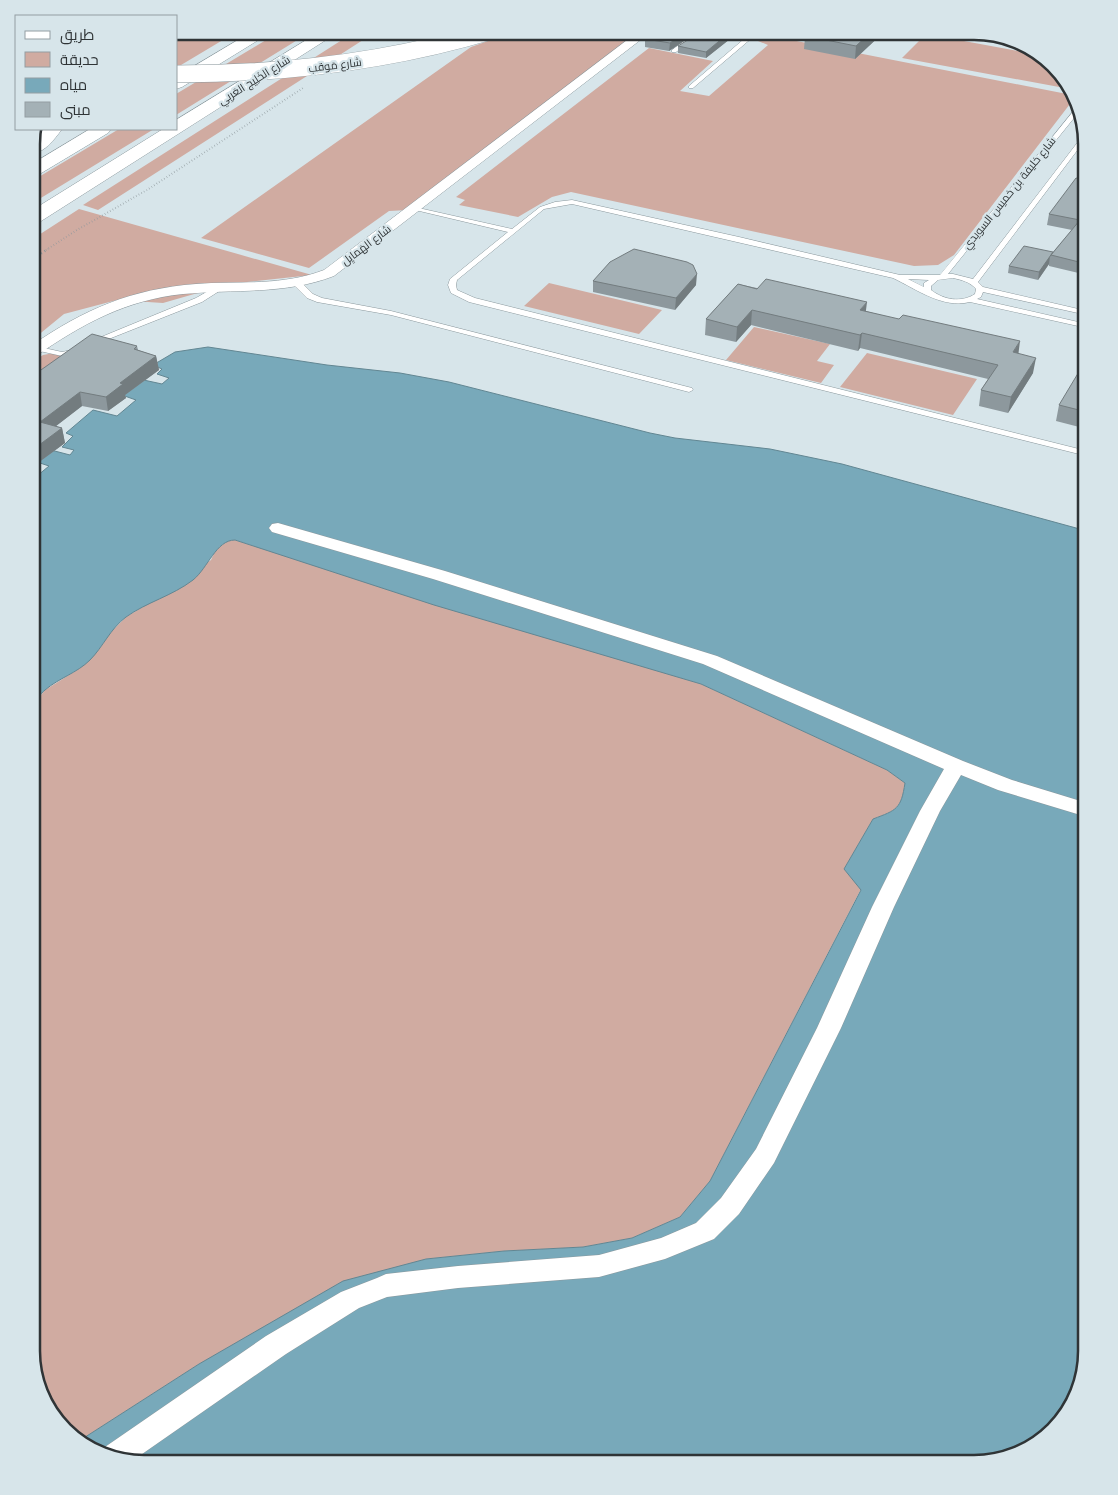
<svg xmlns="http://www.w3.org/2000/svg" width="1118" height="1495" font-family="'Noto Serif',Cairo,serif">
<rect width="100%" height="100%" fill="#d7e5ea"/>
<!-- green -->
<path fill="#d0aba1" d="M215 31H238L176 68V38Z
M281 31H312L176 115V94Z
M356 31H377L98 210 83 205Z
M516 31H640L408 210 389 211 309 268 201 238 471 47Z
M926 34 1039 55 1068 82 1070 89 902 58Z
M766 35 1067 94 1073 100 954 255 938 265 914 266 571 192 552 197 518 217 459 205 465 200 456 197 649 48 713 61 680 91 709 96 768 45 758 41Z
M119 129H154L31 204 32 181Z
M79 209 312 275 229 284 163 303 117 300 64 314 31 341V240Z
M549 283 662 310 639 334 524 306Z
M754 327 830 344 817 361 834 365 821 383 726 360Z
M54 353 78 360 31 395V363L43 355Z
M867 353 977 379 953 415 840 387Z
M229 540H235L701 684 887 770 905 783C901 809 897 810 873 819L844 869 861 889 710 1181 680 1217 632 1238 583 1247 504 1251 426 1259 199 1364 79 1441 50 1413 31 1351V708L45 690 77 670 100 648 109 634 126 617 146 605 211 560 216 549Z"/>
<!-- water -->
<path fill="#78a9ba" stroke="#628692" d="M208 347 327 365 400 373 449 382 650 433 675 438 770 449 842 464 1087 531V1351L1072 1407 1036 1445 974 1464H144L88 1449 79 1441 199 1364 343 1281 426 1259 504 1251 583 1247 632 1238 680 1217 710 1181 861 890 844 869 873 819C897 810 901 809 905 783L887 770 701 684 434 605 235 540C216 540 208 568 193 580 172 596 147 602 126 617 110 629 103 647 90 660 77 673 59 678 45 690 40 694 36 702 31 708V481L49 466 34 461 47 449 70 455 74 450 62 447 73 436 66 433 93 410 117 416 136 400 119 394 139 379 162 384 169 378 157 374 162 369 153 365 175 352Z"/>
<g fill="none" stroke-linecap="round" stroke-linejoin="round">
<defs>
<path id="service" d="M715 31 748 36 753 31H760L693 88H689V86L744 39 717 34Z
M945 31H958L1031 47 1035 50Z
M687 39 692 40 676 52H672V50Z
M1076 108 1078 113 948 274H953L973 279 1084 134 1085 140 978 282 983 287 1087 311V315L983 292 981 297 977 299 1087 324V328L970 302C943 309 916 289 893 278L572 204 544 209 457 280 456 285 457 290 475 298 1087 451V456L469 302 451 293 448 285 450 279 508 232 411 209 414 207 512 229 540 207 555 202 572 200 739 237 900 275H940ZM953 278C962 280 970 282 976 289L975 294C961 303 944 300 931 290V286L938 280ZM908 279 929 280 924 283V287Z
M295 282H301L313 294 322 298 391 311 692 388 693 390 689 392 391 315 317 302 307 298 295 286Z
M217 286 224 288 202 302 96 344H90L89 342 196 298Z
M35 346 62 352 76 349 80 351 62 356 35 350Z"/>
<path id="minor" d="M639 31H652L334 276C285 295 234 289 183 294 126 300 82 324 36 356L31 357V346C84 309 132 289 196 284 240 281 283 286 324 270Z
M278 523 445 571 717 656 963 761 1012 780 1087 803V817L998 790 961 775 940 811 894 907 841 1028 774 1163 739 1214 714 1239 665 1259 599 1277 458 1288 387 1297 359 1308 286 1354 132 1461 102 1453 105 1447 266 1336 341 1292 377 1278 386 1274 458 1266 599 1255 661 1238 696 1223 721 1198 756 1149 817 1028 872 907 920 811 944 769 703 664 433 579 272 532 269 528 272 524Z"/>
<path id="trunk" d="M176 31H210L208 34 176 41Z
M253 31H273L182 87 176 89V77Z
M321 31H340L38 223 31 224V211L163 129H176V120Z
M44 129H62C54 140 45 152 32 154V141Z
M90 129H111L108 133 38 175 32 176V164Z"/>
</defs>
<!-- service casing -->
<use href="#service" stroke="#8b989d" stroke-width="1"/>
<!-- minor casing -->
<use href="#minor" stroke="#8b989d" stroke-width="1"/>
<!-- trunk casing -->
<use href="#trunk" stroke="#8b989d" stroke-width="1"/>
<!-- path-far1 -->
<path stroke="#8d979b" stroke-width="2" stroke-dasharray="0.5 2.5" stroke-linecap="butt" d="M377 37 386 31
M46 250 77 230 147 190 303 88"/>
<!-- path -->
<path stroke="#8d979b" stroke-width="2.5" stroke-dasharray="1 3" stroke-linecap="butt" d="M31 260 48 249"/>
<!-- service -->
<use href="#service" fill="#fff" fill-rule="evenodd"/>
<!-- minor -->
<use href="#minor" fill="#fff" fill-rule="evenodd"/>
<!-- trunk -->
<use href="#trunk" fill="#fff" fill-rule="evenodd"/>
<defs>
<path id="secondary-bridge" d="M176 74C284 74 387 62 491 31"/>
</defs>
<!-- secondary-bridge casing -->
<use href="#secondary-bridge" stroke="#8b989d" stroke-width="18" stroke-linecap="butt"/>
<!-- secondary-bridge -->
<use href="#secondary-bridge" stroke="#fff" stroke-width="17"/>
</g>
<!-- wall -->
<path fill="#8d989d" d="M699 31 669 51 645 47V39Z
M798 31H885L855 59 804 49 805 37 798 35Z
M971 31H981L983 32 981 33Z
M730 39 706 58 678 53V46Z
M1087 180V275L1049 266V264L1038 280 1008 273 1009 266 1053 252 1072 230 1047 225 1049 214Z
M593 281 696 285 675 310 593 292Z
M738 284 866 311 1018 353 1033 373 1008 413 979 406 981 390 988 379 860 348 858 351 751 325 736 342 705 335 706 319Z
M137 346 138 350 156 356 159 370 125 395 126 398 108 411 82 406 56 426 62 428 65 443 31 468V377Z
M1087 366V429L1056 421 1059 405Z"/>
<!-- shaded-wall -->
<path fill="#737c7f" d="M688 31H699L669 51 670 43Z
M872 31H885L855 59 856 46Z
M730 32V39L706 58V52Z
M1050 256 1049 264 1038 280 1039 272Z
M697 274 696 285 675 310 676 298Z
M867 302 865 318 860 310Z
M752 310 751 325 736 342 737 327Z
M862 333 860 348 858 351 860 335Z
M1020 341 1018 357 1013 352Z
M156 356 159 370 125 395 126 398 108 411 106 397 120 383Z
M1036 358 1033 373 1008 413 1011 397Z
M80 392 82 406 43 436 40 422Z
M62 428 65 443 31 468V451Z"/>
<!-- building -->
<path fill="#a4b1b6" stroke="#737c7f" d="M655 31H688L670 43 645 39Z
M702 31H730V32L706 52 678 46Z
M811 31H872L856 46 806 36Z
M1076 178 1087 180V264L1051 255 1080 220 1049 214Z
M1024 246 1053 252 1039 272 1009 266Z
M634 249 687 262 693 265 697 274 676 298 593 281 610 262Z
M766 279 867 302 860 310 899 319 903 315 1020 341 1013 352 1036 358 1011 397 981 390 998 365 862 333 860 335 752 310 737 327 706 319 738 284 757 289Z
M92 334 137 346 134 349 156 356 120 383 123 384 106 397 80 392 40 422 62 428 31 451V377L89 336Z
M1083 365 1087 366V412L1059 405Z"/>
<g text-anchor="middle" stroke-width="4.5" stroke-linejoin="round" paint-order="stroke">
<!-- far-street labels -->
<g font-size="11" fill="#2f3436" stroke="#d7e5ea">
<text transform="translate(335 65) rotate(-7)" y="4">شارع مَوقب</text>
<text transform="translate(254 80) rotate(-32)" y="4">شارع الخَلِيج العَربِي</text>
<text transform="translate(1009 193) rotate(-51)" y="4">شارع خليفة بن خميس السويدي</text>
<text transform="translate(366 245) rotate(-37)" y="4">شارع الهَمايِل</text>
</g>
</g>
<!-- crop -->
<path d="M0 0H1118V1495H0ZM144 40H974A104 104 0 0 1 1078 144V1351A104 104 0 0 1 974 1455H144A104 104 0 0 1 40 1351V144A104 104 0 0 1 144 40Z" fill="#d7e5ea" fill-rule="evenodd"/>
<path fill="none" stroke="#2f3436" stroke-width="2.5" d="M144 40H974A104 104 0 0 1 1078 144V1351A104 104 0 0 1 974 1455H144A104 104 0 0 1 40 1351V144A104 104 0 0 1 144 40Z"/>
<!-- legend -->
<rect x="15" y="15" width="162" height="115" fill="#d7e5ea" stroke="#949ea2"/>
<rect x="25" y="31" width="25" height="8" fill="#ffffff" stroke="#949ea2"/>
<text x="60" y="40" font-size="15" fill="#2f3436">طريق</text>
<rect x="25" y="52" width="25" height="15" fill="#d0aba1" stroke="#949ea2"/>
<text x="60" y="65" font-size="15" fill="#2f3436">حديقة</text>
<rect x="25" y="78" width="25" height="15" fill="#78a9ba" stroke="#949ea2"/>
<text x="60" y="90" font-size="15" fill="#2f3436">مياه</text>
<rect x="25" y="102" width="25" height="15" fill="#a4b1b6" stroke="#949ea2"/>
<text x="60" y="115" font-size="15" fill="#2f3436">مبنى</text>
</svg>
